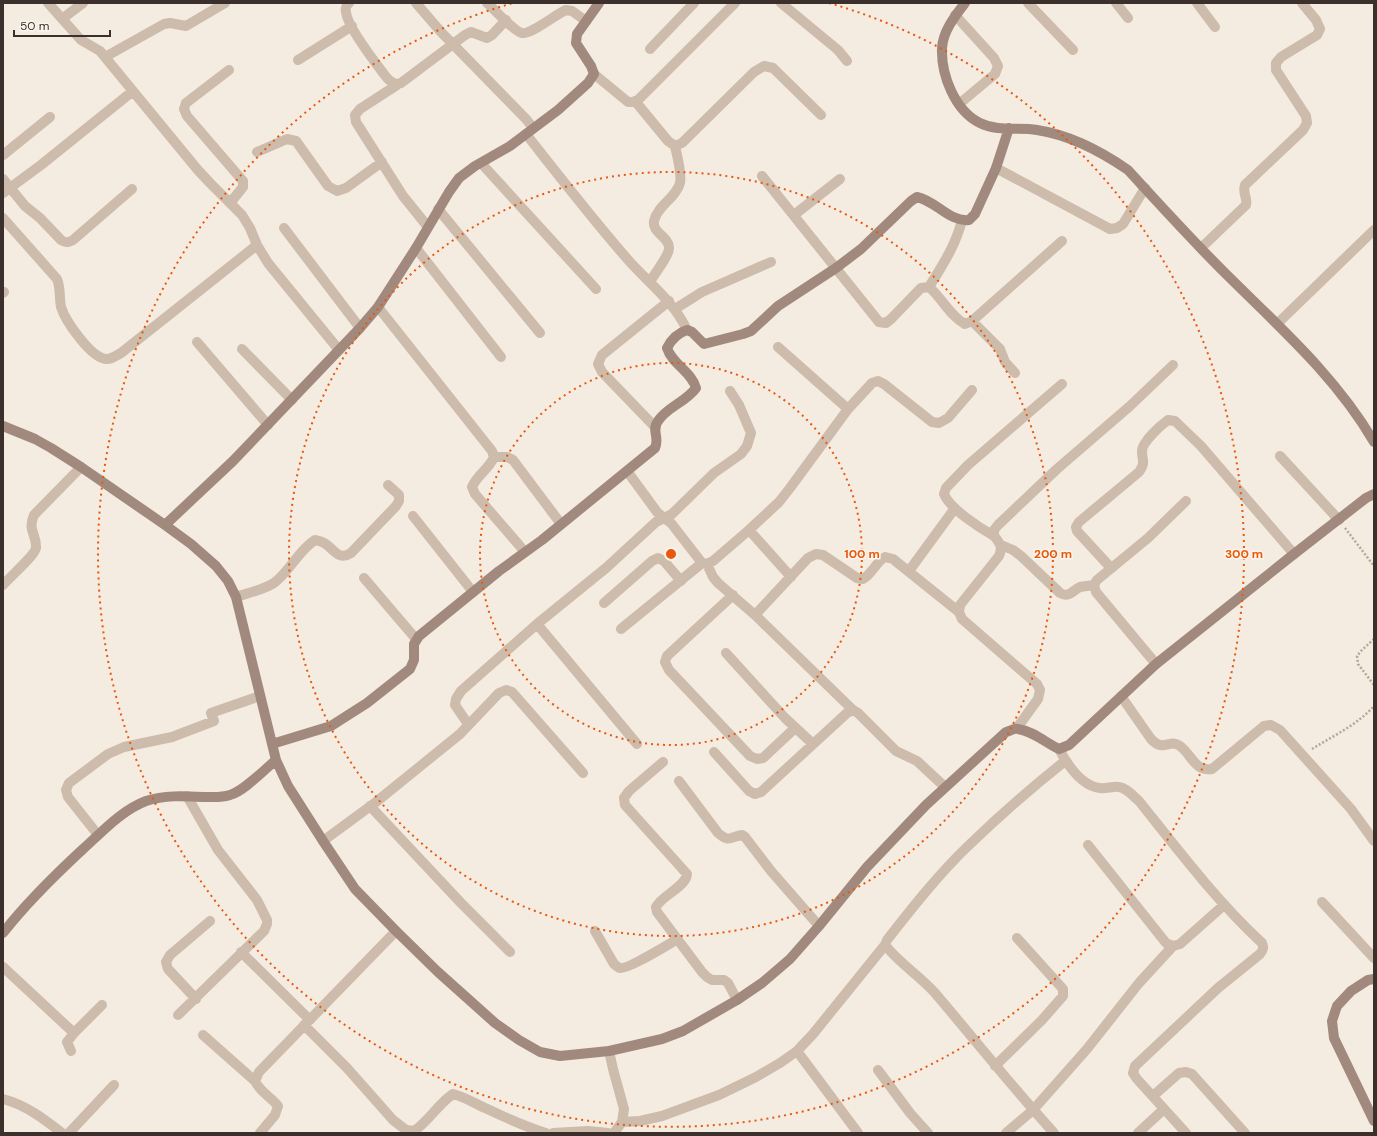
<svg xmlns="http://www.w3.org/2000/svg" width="1377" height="1136" font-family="'DM Sans',sans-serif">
<rect width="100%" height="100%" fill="#f4ebe1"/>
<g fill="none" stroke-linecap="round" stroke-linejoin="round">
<!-- path -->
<path stroke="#b9a596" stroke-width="2.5" stroke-dasharray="2 2" stroke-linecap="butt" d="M1345 528 1374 566
M1374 639 1362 650 1357 656 1358 664 1374 685
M1312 749C1333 736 1357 725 1374 706"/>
<!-- street -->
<path stroke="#cdbbac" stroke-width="10" d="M48 3 81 40 100 51 197 169 210 183 242 215 250 228 257 245 268 263 339 350
M349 3C346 6 345 8 346 12 347 27 377 65 387 78 392 83 395 85 401 83L465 35 471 32 487 38 492 35 506 20
M416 3 441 32 526 119 533 128
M487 3C494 9 515 32 522 33 531 35 556 14 566 10L572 11 586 21
M781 3 838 50 847 61
M1028 3 1073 50
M1116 3 1128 18
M1197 3 1215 27
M955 15 994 58 998 66 995 74 959 104
M62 19 83 3
M650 49 694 3
M105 57 164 24 170 23 186 26 225 3
M298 60 352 26
M229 70 186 103 184 109 187 116 243 181V187L230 203
M594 74 628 102H633L638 100 735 3
M397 85 360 109 355 115 356 122 403 196 428 227
M635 101 668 141 675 146 682 143 754 72 764 66 773 68 821 115
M526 134C560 177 594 221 630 262 650 284 674 302 687 330
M257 152 287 139 296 141 328 186 337 191 346 188 382 162
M3 155 50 117
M481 163 596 289
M996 168 1110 229 1117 228 1123 224 1145 188
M762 176 879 322 886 323 891 319 921 288 929 287C942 298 950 316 965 324L972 321 1062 241
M3 179 25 206 40 218 61 240C66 243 68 243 73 240L132 189
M3 193 41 165 133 91
M438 209 540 333
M794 215 840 179
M3 218 57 279C61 289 59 297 61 307 65 320 91 359 107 359 112 359 117 355 121 353L257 245
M284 228 360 328
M416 248 501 357
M1201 248 1246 205C1248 197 1242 194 1245 185L1303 130 1307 123 1306 116 1276 70V63L1281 57 1317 35 1320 29 1316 20 1302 3
M650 282C654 274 670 255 669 247 668 236 652 233 654 221 657 206 676 198 680 183 682 173 677 156 675 146
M929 287C942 266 956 245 962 220
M3 293 4 292
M378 307 492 451 494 457C489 469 477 475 472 487L475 494 525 552
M675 309 702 292 771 262
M972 321 1000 349 1005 362 1015 373
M1277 324 1374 230
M197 342 268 425
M778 347 848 409
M242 349 292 400
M655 427 602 372 598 364 602 355 669 301
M1280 456 1339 520
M494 457H507L513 460 561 524
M627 471 657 512 664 518 672 514 714 473 741 454 747 446 751 433 739 405 730 391
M413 516 473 592
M749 530 791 577
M994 536C980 528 950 509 944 494L946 488 968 465 1062 384
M1001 545 1013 550 1021 556 1060 593C1069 598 1072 591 1080 587 1085 586 1089 586 1094 585
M707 564 713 577 718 583 755 615 853 710
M1111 568 1077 531 1076 527 1079 522 1139 472C1146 462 1142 461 1142 451 1142 442 1161 425 1168 420L1175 421 1201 446 1294 554
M909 571 955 508
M364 578 416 639
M3 585C9 578 35 555 36 548 37 534 27 531 34 515L81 467
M733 595 667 656 665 662 669 670 750 756 757 759 763 758 795 728
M236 597C248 593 263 590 274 583 290 571 298 551 315 540 318 541 320 541 322 542 333 546 337 562 351 553L396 506 399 501V495L388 485
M604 603 652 561 658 558 664 561 681 581
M755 615 808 558 816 554 823 555 857 578 863 579C872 574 876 562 885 557L893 559 959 612
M537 624 637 744
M621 629 702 563
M726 653 785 718 813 744
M1156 664 1096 592 1094 585 1097 580 1148 538 1186 501
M1121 696 1151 739C1164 753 1169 738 1180 746 1192 755 1195 772 1212 769L1264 726 1271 725 1280 730 1351 809 1374 841
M468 724 455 705 456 699 461 691 537 624 606 568 656 522 664 518 671 523 702 563 707 564 713 561 749 530 779 502 790 488 848 409 872 383 878 381 884 384 932 422 939 423 948 418 972 390
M1017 728 1038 699 1040 690 1037 684 962 619 959 612 960 605 999 556C1003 547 1000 543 994 536V530L998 525 1057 469 1130 406 1173 365
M1059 749C1067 764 1081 786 1100 788 1106 789 1113 786 1119 787 1127 788 1133 796 1139 801 1178 850 1216 900 1262 943 1264 948 1263 950 1260 954L1218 988 1135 1066 1133 1073 1137 1079 1186 1133
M714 752 749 791 755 794 761 792 847 713 853 710 858 713 896 751 917 761 945 787
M663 762 629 791 624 798 625 805 687 874C686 887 662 895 656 907L657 912 702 972 707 977 712 980H724L728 983 737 1000
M679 781 718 833C730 843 729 837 742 835L745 837 771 871 819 926
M370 806 461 903 510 952
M98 835 68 797 66 790 69 783 108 754 124 747 172 737 214 721 211 713 260 696
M323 841 376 802 460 734 499 693 506 690 512 692 583 773
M1088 845 1166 943 1173 946 1180 944 1224 905
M1322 902 1374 958
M595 931 614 964C615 965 619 968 620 968 627 970 669 944 678 939
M241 952 310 1020
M3 967 74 1033 67 1042 71 1051
M196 999 168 969 166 962 170 955 210 921
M178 1015 264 931 267 924V920L257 900 218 850 187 796
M304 1025 347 1068 393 1120 406 1130 414 1131C429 1121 438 1104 453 1094 465 1097 474 1103 485 1108 504 1117 525 1127 546 1133
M74 1033 102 1005
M203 1035 255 1081
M609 1051 613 1069 624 1109 622 1122 614 1133
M797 1051 858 1133
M995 1066 1042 1020 1063 996V989L1017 938
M878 1070 910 1113 928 1133
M1153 1096 1179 1073 1186 1072 1192 1074 1245 1133
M3 1099C26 1105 44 1119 62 1133
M622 1122 640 1121 662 1116 719 1095 756 1077 780 1063 797 1051 813 1034 885 945
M69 1133 114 1085
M260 1133 275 1115 278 1106C271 1097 260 1092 255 1081L259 1072 396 931
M553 1133 588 1131 608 1133
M1006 1133 1033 1110 1087 1049 1139 983 1173 946
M1054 1133C1013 1088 975 1040 935 993 920 976 899 963 885 945L887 940C912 908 938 875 967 847 998 817 1031 788 1065 761
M1138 1133 1164 1109"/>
<!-- secondary -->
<path stroke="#a18a7d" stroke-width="10" d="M965 3C955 16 943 31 942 48 941 75 955 111 980 123 998 132 1019 127 1037 130 1070 135 1102 152 1128 170 1159 204 1190 238 1222 270 1276 324 1335 375 1374 442
M3 426 35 439 51 448 81 467 165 525 191 544 216 566 228 581 236 597 276 760 288 786 323 841 355 889 396 931 438 972 495 1023 519 1040 540 1052 560 1056 609 1051 662 1039 683 1031 737 1000 762 983 790 959 819 926 867 867 926 805 1006 732C1010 731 1014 728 1018 729 1033 731 1046 743 1059 749L1069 745 1156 664 1294 554 1366 498 1374 494
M165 525 233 461 360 328 378 307 416 248 449 192 459 178 475 166 510 146 558 110 588 83 594 74 591 66 576 43 577 34 599 3
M272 744 331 726 367 703 410 669 414 660V644L419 636 499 571 542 540 655 448C660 438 651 430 658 421 667 407 686 402 696 388 692 372 672 364 667 348 671 340 678 333 687 330L692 332 704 344 743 334 751 331 778 306 836 268 861 249 911 201 917 197C936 201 949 222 969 220L975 214 996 168 1009 128
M3 933C27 902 55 875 83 849 102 832 122 810 146 801 164 795 184 796 203 797 212 797 222 798 230 795 244 791 264 770 276 760
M1374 979 1368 980 1351 991 1337 1006 1332 1021 1334 1038 1374 1121"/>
</g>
<!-- distance rings -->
<g fill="none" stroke="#e8590c" stroke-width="2" stroke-dasharray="2 4">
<circle cx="671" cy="554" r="191"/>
<circle cx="671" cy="554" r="382"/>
<path d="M829 3A573 573 0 1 1 513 3"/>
</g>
<circle cx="671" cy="554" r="6" fill="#e8590c" stroke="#fbf5ee" stroke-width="2"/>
<g font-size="12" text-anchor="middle" font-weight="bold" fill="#e8590c" stroke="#fbf5ee" stroke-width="3" stroke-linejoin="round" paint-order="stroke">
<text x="862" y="558">100 m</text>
<text x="1053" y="558">200 m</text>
<text x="1244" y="558">300 m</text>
</g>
<!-- border -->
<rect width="1377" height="1136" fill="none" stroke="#3b302b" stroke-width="8"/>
<!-- scale -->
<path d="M14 30v6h96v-6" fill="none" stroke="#3b302b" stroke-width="2"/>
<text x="20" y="30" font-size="12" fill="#3b302b" stroke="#fbf5ee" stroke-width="3" paint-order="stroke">50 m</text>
</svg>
